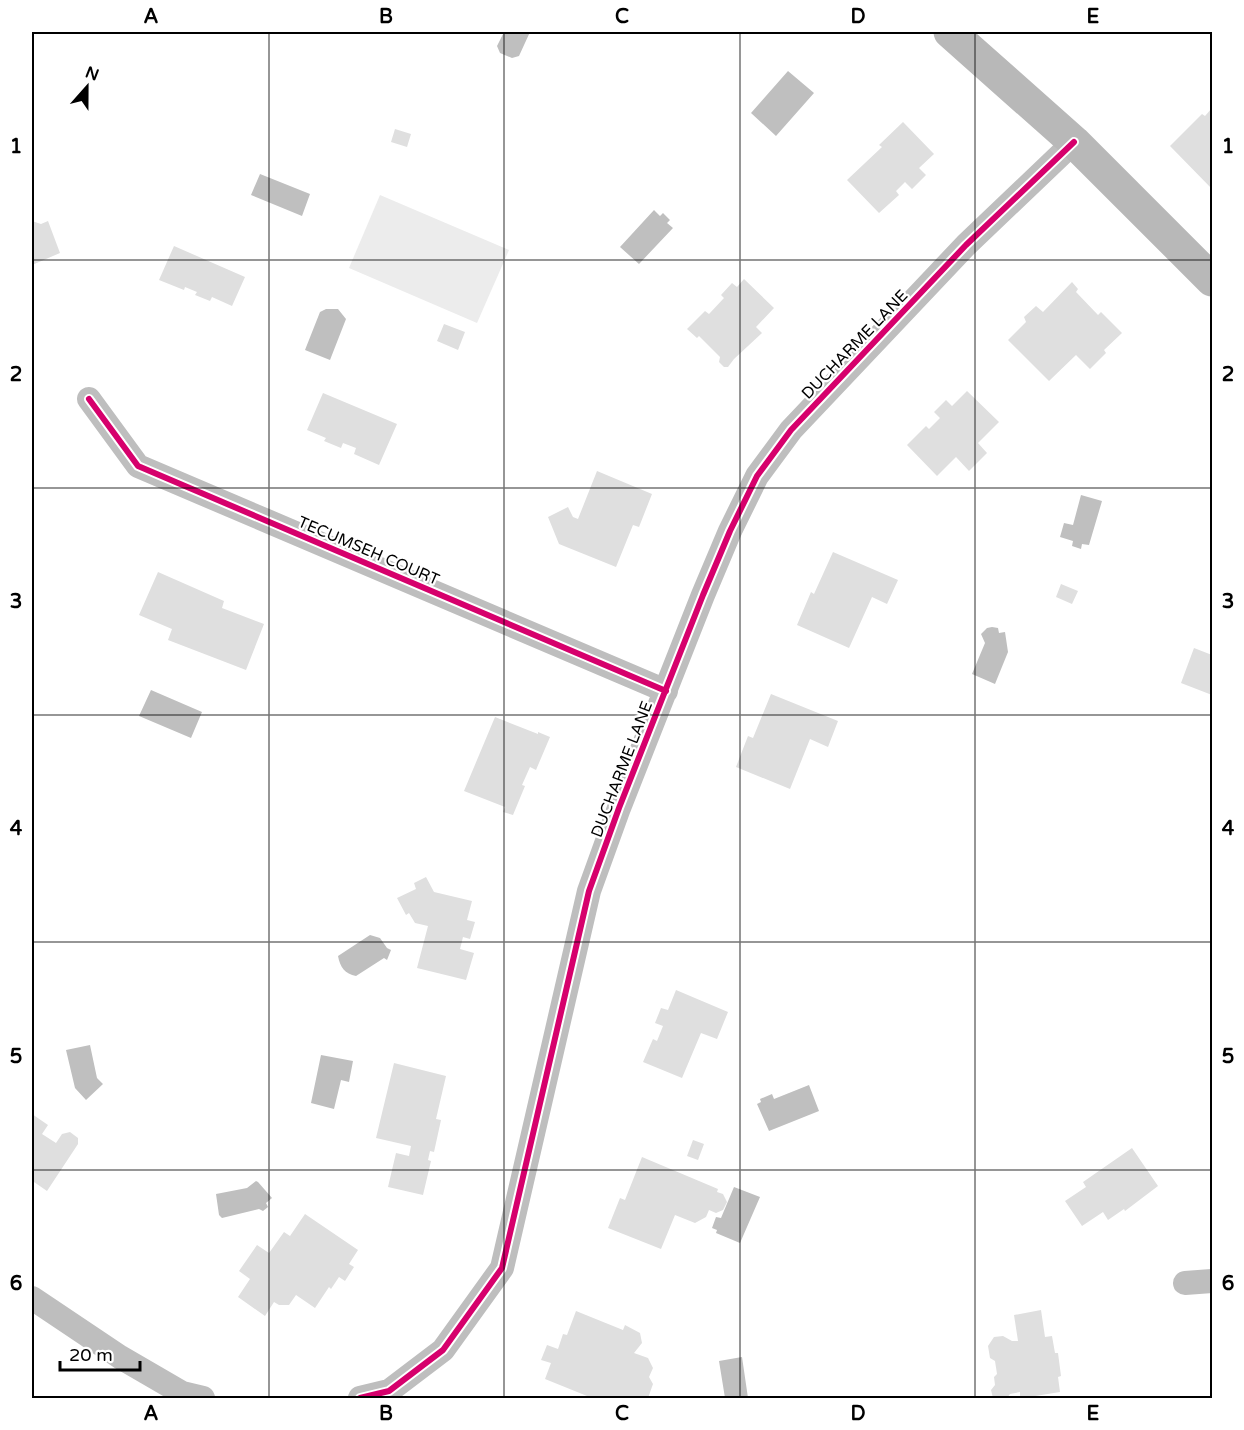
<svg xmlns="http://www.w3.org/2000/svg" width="1244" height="1430" font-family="'Varela Round',sans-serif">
<rect width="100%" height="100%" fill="#fff"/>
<!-- green -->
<path fill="#ececec" d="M380 195 509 250 477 323 349 268Z"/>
<!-- water -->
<path fill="#bfbfbf" d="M504 32H530L519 56 512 58 500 53 497 46Z
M788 71 814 93 776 136 751 113Z
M260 174 310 194 302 216 251 195Z
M654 210 660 216 663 213 670 220 667 223 673 228 639 264 620 247Z
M326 309H338L346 319 330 360 305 350 320 312Z
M1081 495 1102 501 1089 545 1082 544 1081 549 1072 546 1073 541 1060 537 1064 523 1073 525Z
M992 627 998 628 999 633 1005 632 1008 652 995 684 972 674 985 643 981 634 987 628Z
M151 690 202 712 191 738 139 716Z
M370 935 380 938 387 948 391 950 387 960 384 958 356 976C345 974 340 967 338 956Z
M90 1045 97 1078 103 1084 86 1100 75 1088 66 1050Z
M321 1055 353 1061 349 1082 341 1080 334 1109 311 1103Z
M809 1085 819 1111 769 1131 757 1104 761 1102 760 1099 772 1094 774 1099Z
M256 1181 258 1182 272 1198 266 1203 268 1207 263 1211 259 1209 222 1218 219 1215 216 1194 247 1188Z
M734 1187 760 1197 740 1243 716 1233 717 1230 712 1228 716 1217 721 1218Z
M742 1357 748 1398H725L719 1361Z"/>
<!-- building -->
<path fill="#dfdfdf" d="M1212 108V189L1170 146 1202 114 1205 116Z
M903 122 934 154 919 168 926 175 912 189 905 182 896 191 899 195 879 213 847 180 882 147 879 145Z
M395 129 411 134 407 147 391 142Z
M32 221 41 224 48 221 60 253 32 265Z
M174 246 245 277 232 306 212 297 210 301 195 295 197 292 185 287 184 290 159 280Z
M744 279 774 308 756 327 762 333 734 359 728 367H724L719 362 720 357 699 336 697 338 687 329 705 311 709 314 724 298 721 295 732 283 737 287Z
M1072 282 1078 289 1076 292 1098 315 1101 312 1122 333 1104 350 1106 353 1090 369 1076 355 1049 381 1008 340 1026 322 1024 317 1036 306 1043 312Z
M444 324 465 332 458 350 437 341Z
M967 391 999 422 978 443 987 453 969 471 956 457 937 476 907 445 926 426 929 429 940 418 934 412 946 400 952 406Z
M323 393 397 424 379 465 354 454 356 448 343 443 341 448 324 441 326 438 307 430Z
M597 471 652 494 639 527 633 525 616 567 559 544 548 517 568 507 573 517 578 519Z
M833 552 898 580 887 604 872 597 849 648 797 625 811 592 814 594Z
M158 572 224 601 222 608 264 624 246 670 168 640 172 629 139 615Z
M1061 584 1078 591 1072 604 1056 597Z
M1194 648 1212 655V695L1181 683Z
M771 694 838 721 828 747 810 739 790 789 736 767 748 736 753 738Z
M495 717 538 734V732L550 737 536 770 530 767 522 785 525 786 513 815 503 812 505 807 464 791Z
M426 877 434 892 472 901 467 920 475 922 470 939 463 937 460 949 474 953 466 980 417 968 428 926 415 923 409 913 406 915 397 898 416 889 414 883Z
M676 990 728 1012 717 1039 701 1033 682 1078 643 1062 653 1039 657 1041 663 1026 655 1023 661 1008 668 1010Z
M394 1063 446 1076 436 1119 441 1120 434 1152 430 1151 428 1160 431 1161 423 1195 388 1187 396 1153 409 1156 411 1146 376 1138Z
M32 1114 48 1125 42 1134 56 1143 62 1134 70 1132 78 1138V1144L47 1191 34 1182 32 1186Z
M693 1140 704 1144 698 1160 687 1156Z
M1132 1148 1158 1186 1125 1211 1124 1209 1108 1220 1103 1212 1082 1226 1065 1201 1086 1187 1083 1182Z
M642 1157 718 1189 717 1192 723 1194 727 1202 723 1210 716 1213 709 1210 706 1217 695 1223 675 1215 661 1249 608 1228 620 1198 625 1200Z
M305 1214 358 1250 349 1264 354 1267 345 1281 339 1277 331 1289 329 1287 315 1308 296 1295 289 1305H279L274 1302 265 1316 238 1297 250 1279 239 1271 257 1245 269 1253 284 1232 290 1236Z
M1041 1310 1045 1337 1052 1336 1055 1353H1058L1061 1376 1058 1377 1060 1392 1023 1398H1020V1392L1010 1394 1007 1398H993L991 1390 995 1385 994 1377 997 1374 995 1361 990 1358 988 1346 994 1337 1003 1336 1012 1341H1018L1014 1315Z
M576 1311 623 1330 625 1325 640 1333 642 1343 634 1353 648 1358 653 1368 649 1377 653 1384 648 1398H592L545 1379 551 1363 541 1360 547 1345 558 1349 563 1334 567 1335Z"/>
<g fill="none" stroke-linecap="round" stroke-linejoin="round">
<!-- minor -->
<path stroke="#bebebe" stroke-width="24" d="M89 399 138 466 666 691
M1185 1283 1212 1281
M32 1298 120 1357 182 1393 203 1398
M360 1398 389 1391 443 1350 502 1268 589 891 619 808 703 595 730 531 757 476 791 430 966 245 1074 142"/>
<!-- secondary -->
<path stroke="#b8b8b8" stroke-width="33" d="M950 32 1074 142 1212 280"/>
<defs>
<path id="cycleway" d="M89 399 138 466 666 691
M360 1398 389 1391 443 1350 502 1268 589 891 619 808 703 595 730 531 757 476 791 430 966 245 1074 142"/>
</defs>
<!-- cycleway casing -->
<use href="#cycleway" stroke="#fff" stroke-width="10"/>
<!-- cycleway -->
<use href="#cycleway" stroke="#d6006c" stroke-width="6"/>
</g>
<!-- grid -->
<path fill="none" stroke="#000" stroke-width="1.5" stroke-opacity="0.55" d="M269 32V1398M504 32V1398M740 32V1398M975 32V1398M32 260H1212M32 488H1212M32 715H1212M32 942H1212M32 1170H1212"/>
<g text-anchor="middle" stroke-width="4.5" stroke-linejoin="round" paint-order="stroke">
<!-- street labels -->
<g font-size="16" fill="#000" stroke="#fff">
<text transform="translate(854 344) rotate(-46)" y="6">DUCHARME LANE</text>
<text transform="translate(369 550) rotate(23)" y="6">TECUMSEH COURT</text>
<text transform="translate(621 769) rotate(-69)" y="6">DUCHARME LANE</text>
</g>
</g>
<!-- border -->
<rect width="1244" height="1430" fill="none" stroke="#ffffff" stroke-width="66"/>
<!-- north arrow -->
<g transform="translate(87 87) rotate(21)" stroke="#ffffff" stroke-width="4.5" paint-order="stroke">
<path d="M0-4.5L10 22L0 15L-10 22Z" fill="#000000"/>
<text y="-9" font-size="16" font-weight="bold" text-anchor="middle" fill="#000000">N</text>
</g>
<!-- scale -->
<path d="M60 1361v9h80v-9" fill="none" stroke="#000000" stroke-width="3"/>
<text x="69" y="1361" font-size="18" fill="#000000" stroke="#ffffff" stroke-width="4.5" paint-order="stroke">20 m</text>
<rect x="33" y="33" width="1178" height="1364" fill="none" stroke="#000" stroke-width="2"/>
<g font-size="20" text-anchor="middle" font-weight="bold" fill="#000">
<text x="151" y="23">A</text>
<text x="386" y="23">B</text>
<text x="622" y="23">C</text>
<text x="858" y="23">D</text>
<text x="1093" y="23">E</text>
<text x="16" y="153">1</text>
<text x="1228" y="153">1</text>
<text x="16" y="381">2</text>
<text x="1228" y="381">2</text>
<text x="16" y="608">3</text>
<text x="1228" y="608">3</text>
<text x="16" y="835">4</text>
<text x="1228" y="835">4</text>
<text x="16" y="1063">5</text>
<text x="1228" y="1063">5</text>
<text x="16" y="1290">6</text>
<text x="1228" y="1290">6</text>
<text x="151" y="1420">A</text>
<text x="386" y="1420">B</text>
<text x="622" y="1420">C</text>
<text x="858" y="1420">D</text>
<text x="1093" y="1420">E</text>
</g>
</svg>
